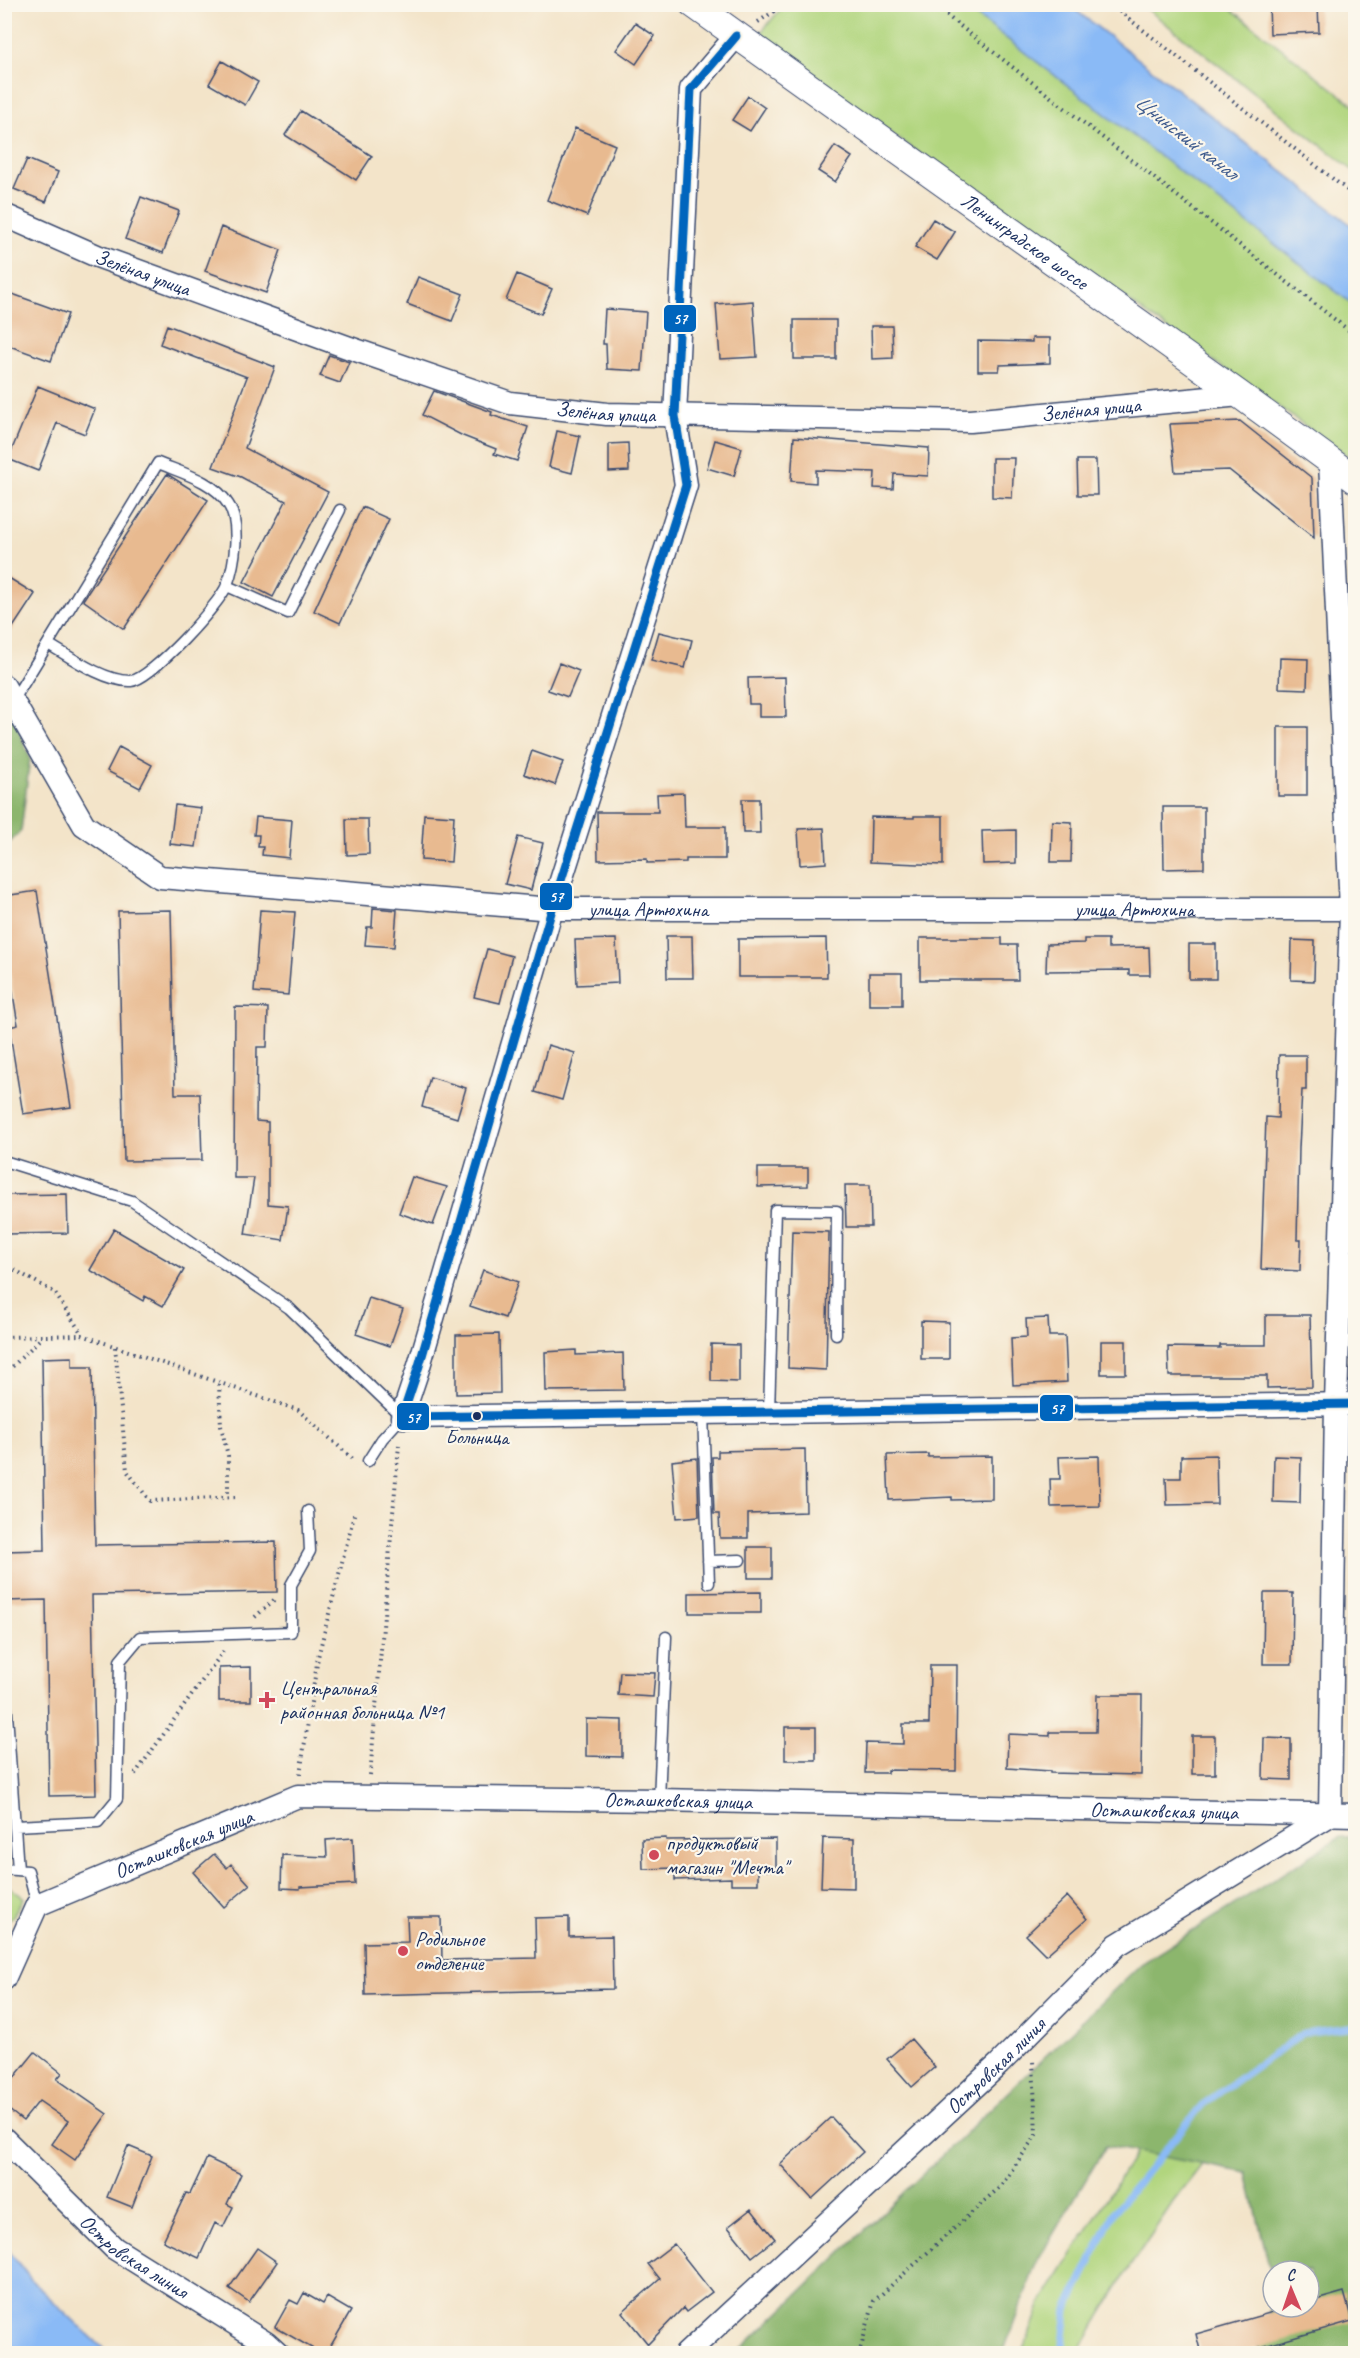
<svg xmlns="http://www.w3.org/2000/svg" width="1360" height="2358" font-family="Caveat,sans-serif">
<rect width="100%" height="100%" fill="#fbf7ec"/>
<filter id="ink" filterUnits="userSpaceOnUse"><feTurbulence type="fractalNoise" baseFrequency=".0167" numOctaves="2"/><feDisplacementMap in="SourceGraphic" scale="12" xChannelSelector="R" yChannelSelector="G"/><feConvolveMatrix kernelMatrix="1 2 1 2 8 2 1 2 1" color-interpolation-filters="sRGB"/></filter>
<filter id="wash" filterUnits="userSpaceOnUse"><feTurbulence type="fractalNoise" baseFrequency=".008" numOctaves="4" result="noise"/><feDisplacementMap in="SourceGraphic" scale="24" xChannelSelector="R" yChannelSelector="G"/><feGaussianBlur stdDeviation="1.35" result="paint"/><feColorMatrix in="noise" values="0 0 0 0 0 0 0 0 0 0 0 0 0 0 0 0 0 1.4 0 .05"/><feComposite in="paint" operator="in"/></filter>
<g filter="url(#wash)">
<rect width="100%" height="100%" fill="#f3e4c9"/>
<!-- green -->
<path fill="#b1d57e" stroke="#66826e" stroke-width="1.5" d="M784 5H963L1355 306V461L756 38Z
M1142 5H1226L1355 106V172Z
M5 1884 24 1898 12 1918 5 1922Z
M1179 2084 1231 2127 1173 2202 1129 2268 1082 2346 1080 2353 1022 2354 1041 2303Z"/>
<!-- forest -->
<path fill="#8cb66d" stroke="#547266" stroke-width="1.5" d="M4 701 12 714 30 758 21 831 5 847Z
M1340 1837H1355V2353H1255L1257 2352 1273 2297V2307H1309V2271H1273V2282L1247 2173 1106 2146 1037 2261 1003 2353 736 2354 1141 1964Z"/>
<!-- water -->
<path fill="#8abaf6" stroke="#5274aa" stroke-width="1.5" d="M963 5H1069L1355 228V306Z
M5 2246 33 2282 108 2353H5Z"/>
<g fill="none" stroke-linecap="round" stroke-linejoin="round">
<!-- stream -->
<path stroke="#8abaf6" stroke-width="7" d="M1062 2354 1067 2310 1114 2212 1202 2105 1303 2033 1356 2026"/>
</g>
<g id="blocks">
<!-- building -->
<path fill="#e8ba90" d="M1269 4H1318L1319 32 1270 34Z
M635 23 655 36 636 64 616 50Z
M222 61 258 82 245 105 209 84Z
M748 96 765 108 750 131 732 120Z
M301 111 372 156 356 180 285 135Z
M575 128 615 145 587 216 547 200Z
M835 146 852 157 835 182 818 171Z
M27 159 58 172 46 202 14 189Z
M141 197 179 211 163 253 125 239Z
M933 219 955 232 937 260 915 247Z
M221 227 281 250 266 293 205 271Z
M517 274 552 289 541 314 506 300Z
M418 277 463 294 452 321 407 304Z
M4 291 68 314 51 361 4 344Z
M753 301 757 357 720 359 716 304Z
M605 309 646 312 642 371 607 369 606 344H603Z
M794 320H836V359H794Z
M167 325 275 367 245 448 328 492 273 597 244 582 286 501 241 477 213 467 247 377 160 344Z
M871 326H892L893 358 872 359Z
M1032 338H1050V363L1000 365 999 371H978V341L1032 342Z
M329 355 349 362 340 383 320 376Z
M38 386 95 409 85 434 57 423 38 471 8 459Z
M434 391 492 412 491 415 528 427 517 461 494 454 496 449 463 436 422 415Z
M1240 421 1312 478 1314 538 1229 470 1175 472 1170 424Z
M557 431 580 436 572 473 549 467Z
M794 437 929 448 928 476 894 474 893 489 874 488 875 472 816 470V483L791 481Z
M715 440 742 448 734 476 707 468Z
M628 443 629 471 609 472V444Z
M992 458H1014L1012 498 992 497Z
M1077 460H1096L1097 495H1078Z
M167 474 208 500 124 629 83 600Z
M362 507 389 519 340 623 314 611Z
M4 575 35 594 4 641Z
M659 632 692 640 685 668 651 660Z
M1280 658 1308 659 1307 689 1279 688Z
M559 663 579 671 568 697 548 690Z
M785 677 786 717H759V704H749L748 678Z
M1278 727H1307V796H1278Z
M119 747 152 765 140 788 107 771Z
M532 751 563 762 555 785 524 774Z
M684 793 685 827H725V859H686V862L647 863V859L598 860 597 812H658L657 794Z
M742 799H759L760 833H743Z
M175 805 201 808 196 847 170 844Z
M1163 807H1204V868L1164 869Z
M424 814 454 816 451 862 421 860Z
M914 816H943V865L870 862 871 817 914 818Z
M256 817 292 820 289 858 262 855 263 847H258L259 835H254Z
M346 819H368L369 854 347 855Z
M1052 821 1072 822 1071 862H1051Z
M824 828 826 863 800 865 798 829Z
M1016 830V863L983 864 982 831Z
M518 837 543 843 531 890 505 884Z
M37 891 71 1107 23 1114 9 1027 18 1025 7 956H4V896Z
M373 908 397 910 394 947 365 945 367 927H372Z
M171 910 175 1094H200L202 1160 124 1161 118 911Z
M260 910 295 912 288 995 254 992Z
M666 936H692L693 978H667Z
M826 938 827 977H738V939Z
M920 938H1002V945H1017L1018 980H920Z
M616 939 618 983 577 985 575 940Z
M1084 939H1108V948L1149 947 1150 975H1129V970L1046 971 1047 944 1084 943Z
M1292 940 1315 941 1314 981 1291 980Z
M1189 944H1216V979H1189Z
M487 949 512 956 500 1003 474 997Z
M869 973H902V1005H869Z
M235 1007 268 1008 267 1047H257L256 1121 268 1122V1204L288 1206 283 1240 245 1234 254 1178H234Z
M548 1045 575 1053 562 1100 535 1092Z
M1279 1055H1306V1090H1302L1299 1148 1297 1240H1301L1300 1271 1261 1269 1266 1117 1278 1118Z
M430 1077 466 1088 457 1118 422 1107Z
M758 1168H808V1186L758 1187Z
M412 1177 447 1187 433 1225 399 1213Z
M845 1185H870L871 1227H846Z
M67 1194 68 1233 4 1234V1195Z
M114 1229 184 1270 163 1306 145 1296 143 1301 90 1270Z
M792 1231 829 1232 826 1370 788 1368Z
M483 1270 518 1282 505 1318 470 1306Z
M369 1298 403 1309 390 1346 356 1334Z
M1266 1315H1310L1312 1387 1267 1388V1376H1169L1168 1347 1220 1348V1345H1266Z
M1048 1318 1049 1336H1065L1067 1382 1013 1385 1011 1338 1027 1337 1026 1319Z
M921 1321 949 1322V1359H921Z
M499 1334 500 1393 456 1394V1335Z
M1101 1341H1126V1374H1101Z
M711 1344 739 1345V1382L711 1381Z
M576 1350V1355L623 1353 624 1390 546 1391 545 1352Z
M72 1357V1367H92L95 1545 276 1542 277 1592 92 1595 96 1795 49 1796 46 1600 4 1601V1551L45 1550 42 1358Z
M805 1449 806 1512 748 1514V1538H720L719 1514H714L712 1457H718V1451Z
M928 1454V1457L992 1456V1499L952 1500V1497L889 1500 887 1455Z
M1216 1455 1217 1504 1167 1505 1166 1478H1181V1456Z
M1099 1456 1100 1506 1051 1507 1050 1479H1060L1059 1457Z
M1274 1456 1301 1457 1300 1503 1273 1502Z
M697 1458 699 1516 677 1518 672 1461Z
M748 1547H772V1578H748Z
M761 1592V1613H689V1593Z
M1264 1593H1293L1292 1664H1263Z
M930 1665H957L956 1771 887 1770V1773H865L866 1743 903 1744V1724H929Z
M251 1667V1701H219V1668Z
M620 1672 655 1673 653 1697 618 1695Z
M1097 1695H1142L1141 1775 1050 1773V1771L1007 1768 1008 1734 1050 1736V1732H1096Z
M586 1719 622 1720V1757L586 1756Z
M785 1727H816V1760H785Z
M1192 1736H1215V1774H1192Z
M1264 1738 1291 1739V1780L1263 1779Z
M353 1838 355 1884 300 1887V1889L281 1888 282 1855 327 1857 326 1840Z
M666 1838V1840L776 1839V1870L758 1871V1884H731V1878L675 1880V1868L643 1869 642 1839Z
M823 1838 854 1839V1888L821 1887Z
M214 1854 227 1868 231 1864 250 1885 224 1907 193 1872Z
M1067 1896 1087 1919 1046 1955 1026 1935Z
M407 1917H441L442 1960 536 1958 535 1918 569 1917V1937L612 1936 613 1989 365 1995 364 1943 408 1942Z
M911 2039 935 2067 912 2087 887 2059Z
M35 2052 62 2073 57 2079 107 2114 75 2160 52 2144 68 2121 39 2101 23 2121 4 2106V2090Z
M831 2117 863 2152 812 2199 780 2164Z
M128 2146 152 2156 132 2207 107 2197Z
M207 2158 241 2174 227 2204 233 2207 223 2227 215 2223 199 2258 163 2241 186 2193 190 2194Z
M751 2209 775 2239 752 2257 728 2227Z
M674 2244 712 2292 686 2312 683 2308 648 2344 622 2312 660 2279 648 2264Z
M257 2248 277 2262 249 2302 229 2288Z
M1344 2292 1352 2321 1237 2354H1201L1196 2334 1290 2307H1309V2302Z
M304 2293 323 2304 327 2297 351 2311 326 2354H322L275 2327 290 2300 298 2304Z"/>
</g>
</g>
<g filter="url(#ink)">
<use href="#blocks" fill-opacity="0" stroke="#3b4a6e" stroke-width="1.5"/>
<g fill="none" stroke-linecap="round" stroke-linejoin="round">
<defs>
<path id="service" d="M227 586 288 613 340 510
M13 701 158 463C182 473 214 481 228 504 241 523 235 564 227 585 220 604 151 679 131 681 105 682 70 657 48 644
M4 1161 132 1201 289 1308 402 1417 382 1439 368 1461
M769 1412 775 1210 837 1211 836 1334
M703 1413 709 1583
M708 1561 740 1560
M4 1671 18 1870
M659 1800 666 1637
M15 1826 98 1822 117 1799 120 1661 140 1637 291 1632V1585L310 1551 308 1511
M4 1869 28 1871 37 1905"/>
<g id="minor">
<path d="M736 36 691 89 675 416 686 485 552 909 419 1366 402 1417 1356 1404"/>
<path id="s1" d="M4 215 97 256 347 347 510 403 607 414 970 421 1240 395"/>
<path id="s2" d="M4 686 84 825 160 877 552 909H1356"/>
<path id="s3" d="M4 1979 37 1905 298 1796 659 1800 1356 1815"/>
<path id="s4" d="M4 2139 114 2248 266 2343 278 2354"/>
<path id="s5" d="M686 2354 999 2064 1117 1945 1330 1815 1336 1403 1351 909 1330 462"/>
</g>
<g id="tertiary">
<path id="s6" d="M693 4 1240 395 1356 480"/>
</g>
</defs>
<!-- service casing -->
<use href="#service" stroke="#3b4a6e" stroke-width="13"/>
<!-- minor casing -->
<use href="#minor" stroke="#3b4a6e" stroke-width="25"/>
<!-- tertiary casing -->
<use href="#tertiary" stroke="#3b4a6e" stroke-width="29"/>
<!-- path -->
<path stroke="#3b4a6e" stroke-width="4" stroke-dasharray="1.5 4.5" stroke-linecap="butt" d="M932 4 1356 336
M1110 4 1356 197
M758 22 785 4
M4 1264 54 1292 82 1334
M4 1337 82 1335 298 1410 353 1459
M115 1347 127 1471 150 1501 237 1497
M4 1375 42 1337
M219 1384 221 1426 228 1456V1497
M255 1617 276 1598
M135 1774 225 1649
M300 1774 318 1657 355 1511
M370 1775 399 1445
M859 2354 874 2301 1001 2186 1036 2135 1033 2060"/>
<!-- service -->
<use href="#service" stroke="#fff" stroke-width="10"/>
<!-- minor -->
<use href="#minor" stroke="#fff" stroke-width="22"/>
<!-- tertiary -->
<use href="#tertiary" stroke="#fff" stroke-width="27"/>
<defs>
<path id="bus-1" d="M736 36 691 89 675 416 686 485 552 909 419 1366 402 1417 1356 1404"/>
</defs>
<!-- bus-1 casing -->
<use href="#bus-1" stroke="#fbf7ec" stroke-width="14"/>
<!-- bus-1 -->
<use href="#bus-1" stroke="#0065bd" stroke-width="9"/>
</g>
</g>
<!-- markers -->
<circle fill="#1b2f5e" stroke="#fbf7ec" stroke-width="2" cx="477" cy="1416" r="5"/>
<g fill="#d1495b" stroke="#fbf7ec" stroke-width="2">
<path d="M264 1691h6v6h6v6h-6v6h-6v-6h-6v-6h6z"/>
<circle cx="654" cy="1855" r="6"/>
<circle cx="403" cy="1951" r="6"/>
</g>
<g text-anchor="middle" stroke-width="4.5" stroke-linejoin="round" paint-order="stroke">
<!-- bus labels -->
<g font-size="20" fill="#1b2f5e" stroke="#fbf7ec">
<text x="477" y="1444">Больница</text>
</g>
<!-- street labels -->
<g font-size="21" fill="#1b2f5e" stroke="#fbf7ec">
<text dy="7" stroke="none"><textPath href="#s6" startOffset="408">Ленинградское шоссе</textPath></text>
<text dy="7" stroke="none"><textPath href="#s1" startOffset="150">Зелёная улица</textPath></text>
<text dy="7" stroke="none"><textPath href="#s1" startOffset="1122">Зелёная улица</textPath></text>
<text dy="7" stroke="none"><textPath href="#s1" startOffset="636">Зелёная улица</textPath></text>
<text dy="7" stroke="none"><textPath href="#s2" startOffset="742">улица Артюхина</textPath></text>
<text dy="7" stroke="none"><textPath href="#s2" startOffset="1228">улица Артюхина</textPath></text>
<text dy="7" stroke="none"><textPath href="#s3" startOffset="744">Осташковская улица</textPath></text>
<text dy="7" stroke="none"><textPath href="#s3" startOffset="1230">Осташковская улица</textPath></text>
<text dy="7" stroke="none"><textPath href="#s3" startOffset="240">Осташковская улица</textPath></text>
<text dy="7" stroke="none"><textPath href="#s5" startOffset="423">Островская линия</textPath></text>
<text dy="7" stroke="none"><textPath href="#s4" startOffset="176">Островская линия</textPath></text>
</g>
<!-- poi labels -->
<g font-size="21" fill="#1b2f5e" stroke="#fbf7ec" text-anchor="start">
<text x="280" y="1695">Центральная<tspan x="280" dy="24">районная больница №1</tspan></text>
<text x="666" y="1850">продуктовый<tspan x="666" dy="24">магазин "Мечта"</tspan></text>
<text x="415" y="1946">Родильное<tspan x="415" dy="24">отделение</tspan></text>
</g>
<!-- water labels -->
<g font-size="22" font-style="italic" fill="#3c598c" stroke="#fbf7ec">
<text transform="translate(1187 136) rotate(38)" y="8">Цнинский канал</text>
</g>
</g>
<g stroke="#fbf7ec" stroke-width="2">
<rect x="663" y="304" width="34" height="29" rx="6" fill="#0065bd"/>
<rect x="539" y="882" width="34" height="29" rx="6" fill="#0065bd"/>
<rect x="1039" y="1394" width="35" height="28" rx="6" fill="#0065bd"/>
<rect x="396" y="1402" width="34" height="29" rx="6" fill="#0065bd"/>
</g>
<g font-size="16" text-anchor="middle" font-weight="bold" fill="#fff">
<text x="680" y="324">57</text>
<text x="556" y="902">57</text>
<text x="1057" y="1414">57</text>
<text x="413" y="1423">57</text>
</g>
<!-- margin -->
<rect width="1360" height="2358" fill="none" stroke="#fbf7ec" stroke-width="24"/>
<!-- north arrow -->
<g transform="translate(1291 2289) rotate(358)"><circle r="28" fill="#fbf7ec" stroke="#a1a7b3" stroke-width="1.5"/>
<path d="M0-4.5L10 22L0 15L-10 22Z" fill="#d1495b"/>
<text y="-9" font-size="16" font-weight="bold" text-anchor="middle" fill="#1b2f5e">С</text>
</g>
</svg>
